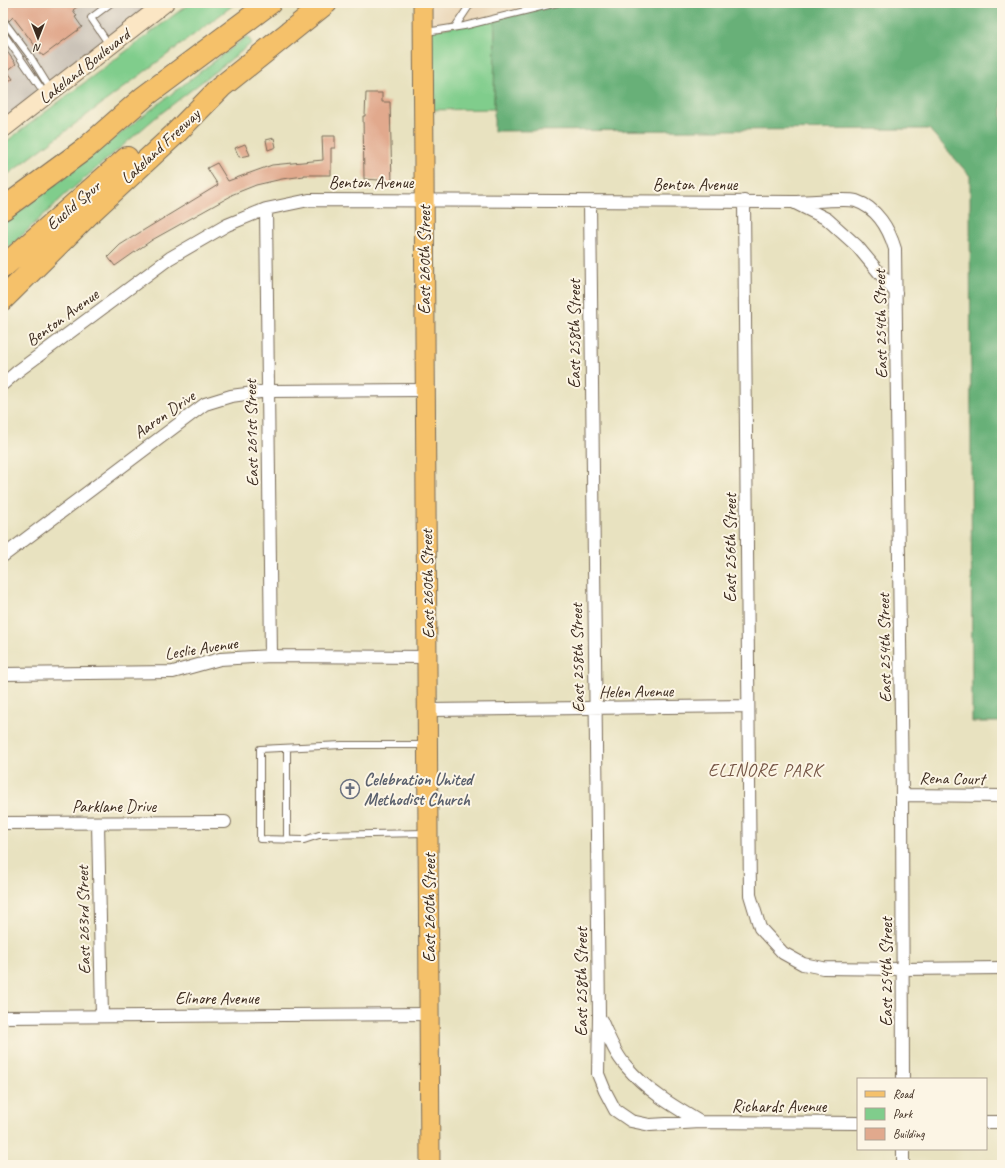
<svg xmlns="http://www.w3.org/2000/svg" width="1005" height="1168" font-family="Caveat,sans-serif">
<rect width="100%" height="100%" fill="#fcf5e5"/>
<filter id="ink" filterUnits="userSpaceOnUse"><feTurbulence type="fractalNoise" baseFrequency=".025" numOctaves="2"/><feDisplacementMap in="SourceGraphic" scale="8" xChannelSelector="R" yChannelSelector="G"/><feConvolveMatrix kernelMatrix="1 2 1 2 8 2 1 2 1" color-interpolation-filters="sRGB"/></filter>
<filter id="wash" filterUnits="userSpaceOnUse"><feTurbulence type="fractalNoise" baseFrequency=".012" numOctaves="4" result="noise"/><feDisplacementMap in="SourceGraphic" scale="16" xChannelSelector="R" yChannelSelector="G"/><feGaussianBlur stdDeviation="0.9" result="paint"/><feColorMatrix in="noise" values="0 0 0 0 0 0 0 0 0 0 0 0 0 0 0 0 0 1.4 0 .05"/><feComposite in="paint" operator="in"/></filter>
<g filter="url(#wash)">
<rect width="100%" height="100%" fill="#e8e2c0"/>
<!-- built -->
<path fill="#ebd8ba" d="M424 3H557L423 32Z"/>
<!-- industrial -->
<path fill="#cbc3b8" d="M3 3H165L3 129Z"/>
<!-- green -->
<path fill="#80cd8c" stroke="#5e7c55" d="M190 3H236L3 178V144Z
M495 19 494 109 423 110V32Z
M247 36 252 43 155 118 65 195 3 253V224C85 162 165 98 247 36Z"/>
<!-- forest -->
<path fill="#68b078" stroke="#526d4b" d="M557 3H1002V722H972L970 176 929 129 494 131 495 19Z"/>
<g id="blocks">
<!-- building -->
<path fill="#e1a98d" d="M3 3H82L73 10 77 16 75 17 82 27 43 56 13 17 9 21 5 16 3 13Z
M3 46 16 64 7 71 13 79 3 86Z
M366 93H382V102H390L392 185H379V180L364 179 363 116H365Z
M322 136H335V148H331V175H304V176L282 179 256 185 231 195V196L152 240 115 266 108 257 120 245 139 233 218 185 207 168 217 163 228 181 272 165 323 160Z
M274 138 276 147 268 150 266 140Z
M245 144 250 155 239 157 235 148Z"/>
</g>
</g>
<g filter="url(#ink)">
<use href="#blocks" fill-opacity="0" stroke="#786a57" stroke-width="1"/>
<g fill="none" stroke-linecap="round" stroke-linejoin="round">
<defs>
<path id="lane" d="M3 20 30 56 51 90
M455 27 471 3
M426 32 464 26 557 3
M3 33 45 94
M110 46 91 18 111 3
M287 749V840
M425 833 319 835 304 840 260 839V749L342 745H426"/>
<path id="street" d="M744 201 750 895 760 928 783 953 803 964 823 968 902 969 1002 968
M590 202 599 1016 598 1074 605 1091 615 1110 631 1121 650 1125 700 1122 858 1123
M795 203 827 219 857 246 896 293
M266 209 271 656
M3 384 18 371 170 258 227 225 266 209 309 200 794 202C806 202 847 198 856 201 877 208 889 229 895 249L902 795 903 1079
M3 556 205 404 231 396 268 391 425 390
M3 674 173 672 220 659 271 656 428 657
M428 710 748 706
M902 795 1002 796
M3 823 225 822
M98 823 102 1016
M3 1017 430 1014
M601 1020C608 1035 614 1053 626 1066 646 1090 673 1106 700 1122
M986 1122H1002
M903 1149V1165"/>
<path id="secondary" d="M3 129 165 3"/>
<path id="primary" d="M423 3 430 1165"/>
<path id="highway" d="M3 209 86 148 144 97 270 3
M3 267 127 158
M3 299 92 211 175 134 221 87 326 3"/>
</defs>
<!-- lane casing -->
<use href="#lane" stroke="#786a57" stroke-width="8"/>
<!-- street casing -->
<use href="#street" stroke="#786a57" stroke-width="14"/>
<!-- secondary casing -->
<use href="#secondary" stroke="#786a57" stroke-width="19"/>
<!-- primary casing -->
<use href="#primary" stroke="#786a57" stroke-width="21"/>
<!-- highway casing -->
<use href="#highway" stroke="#786a57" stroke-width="24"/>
<!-- lane -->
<use href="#lane" stroke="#fff" stroke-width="6"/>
<!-- street -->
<use href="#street" stroke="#fff" stroke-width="12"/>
<!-- secondary -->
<use href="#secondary" stroke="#fbe6c4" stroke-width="17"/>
<!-- primary -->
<use href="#primary" stroke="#f5c16b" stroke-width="19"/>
<!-- highway -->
<use href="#highway" stroke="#f5c16b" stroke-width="22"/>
</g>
</g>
<!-- icons -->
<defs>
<symbol id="church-ring" viewBox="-11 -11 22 22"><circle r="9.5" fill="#fcf5e5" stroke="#6b7280" stroke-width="1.5"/><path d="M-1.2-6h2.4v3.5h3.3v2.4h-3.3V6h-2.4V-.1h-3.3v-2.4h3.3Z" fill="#6b7280"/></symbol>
</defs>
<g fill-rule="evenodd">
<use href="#church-ring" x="339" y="778" width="22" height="22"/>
</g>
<g text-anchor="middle" stroke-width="4" stroke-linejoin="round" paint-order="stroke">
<!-- street labels -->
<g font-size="17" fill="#3b2a1e" stroke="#fcf5e5">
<text transform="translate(84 66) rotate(-38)" y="6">Lakeland Boulevard</text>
<text transform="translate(160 146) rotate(-43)" y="6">Lakeland Freeway</text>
<text x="371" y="188">Benton Avenue</text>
<text x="695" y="190">Benton Avenue</text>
<text transform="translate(73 205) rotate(-41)" y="6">Euclid Spur</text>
<text transform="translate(424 260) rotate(-90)" y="6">East 260th Street</text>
<text transform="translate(62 317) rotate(-36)" y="6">Benton Avenue</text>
<text transform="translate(880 324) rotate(-91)" y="6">East 254th Street</text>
<text transform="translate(574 334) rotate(-90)" y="6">East 258th Street</text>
<text transform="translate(164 414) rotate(-35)" y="6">Aaron Drive</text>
<text transform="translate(251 433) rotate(-91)" y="6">East 261st Street</text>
<text transform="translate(730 548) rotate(-90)" y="6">East 256th Street</text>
<text transform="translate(427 584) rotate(-91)" y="6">East 260th Street</text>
<text transform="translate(201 648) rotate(-9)" y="6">Leslie Avenue</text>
<text transform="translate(884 648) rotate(-91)" y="6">East 254th Street</text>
<text transform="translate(577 658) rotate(-91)" y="6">East 258th Street</text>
<text transform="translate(636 691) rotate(-1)" y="6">Helen Avenue</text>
<text transform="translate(952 778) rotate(1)" y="6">Rena Court</text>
<text x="114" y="812">Parklane Drive</text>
<text transform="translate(429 908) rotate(-90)" y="6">East 260th Street</text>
<text transform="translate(83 920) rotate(-91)" y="6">East 263rd Street</text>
<text transform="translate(886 972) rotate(-90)" y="6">East 254th Street</text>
<text transform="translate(581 982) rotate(-90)" y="6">East 258th Street</text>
<text x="217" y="1004">Elinore Avenue</text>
<text x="779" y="1112">Richards Avenue</text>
</g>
<!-- worship labels -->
<g font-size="17" font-weight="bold" fill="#5b616d" stroke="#fcf5e5" text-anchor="start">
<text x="364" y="785">Celebration United<tspan x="364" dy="20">Methodist Church</tspan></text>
</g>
<!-- neighbourhood labels -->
<g font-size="18" letter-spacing="1" fill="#755645" stroke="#fcf5e5">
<text x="765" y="776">ELINORE PARK</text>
</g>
</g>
<!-- margin -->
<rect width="1005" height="1168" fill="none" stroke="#fcf5e5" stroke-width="16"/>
<!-- legend -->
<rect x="857" y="1078" width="130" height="72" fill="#fcf5e5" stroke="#afa495"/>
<rect x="865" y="1091" width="20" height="6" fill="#f5c16b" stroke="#afa495"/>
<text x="893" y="1098" font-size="12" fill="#3b2a1e">Road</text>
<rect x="865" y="1108" width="20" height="12" fill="#80cd8c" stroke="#afa495"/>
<text x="893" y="1118" font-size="12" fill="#3b2a1e">Park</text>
<rect x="865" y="1128" width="20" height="12" fill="#e1a98d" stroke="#afa495"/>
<text x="893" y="1138" font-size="12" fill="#3b2a1e">Building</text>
<!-- north arrow -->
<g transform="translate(38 38) rotate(180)" stroke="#fcf5e5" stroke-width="3" paint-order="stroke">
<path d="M0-3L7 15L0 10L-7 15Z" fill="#3b2a1e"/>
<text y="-6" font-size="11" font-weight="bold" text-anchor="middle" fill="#3b2a1e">N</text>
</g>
</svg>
